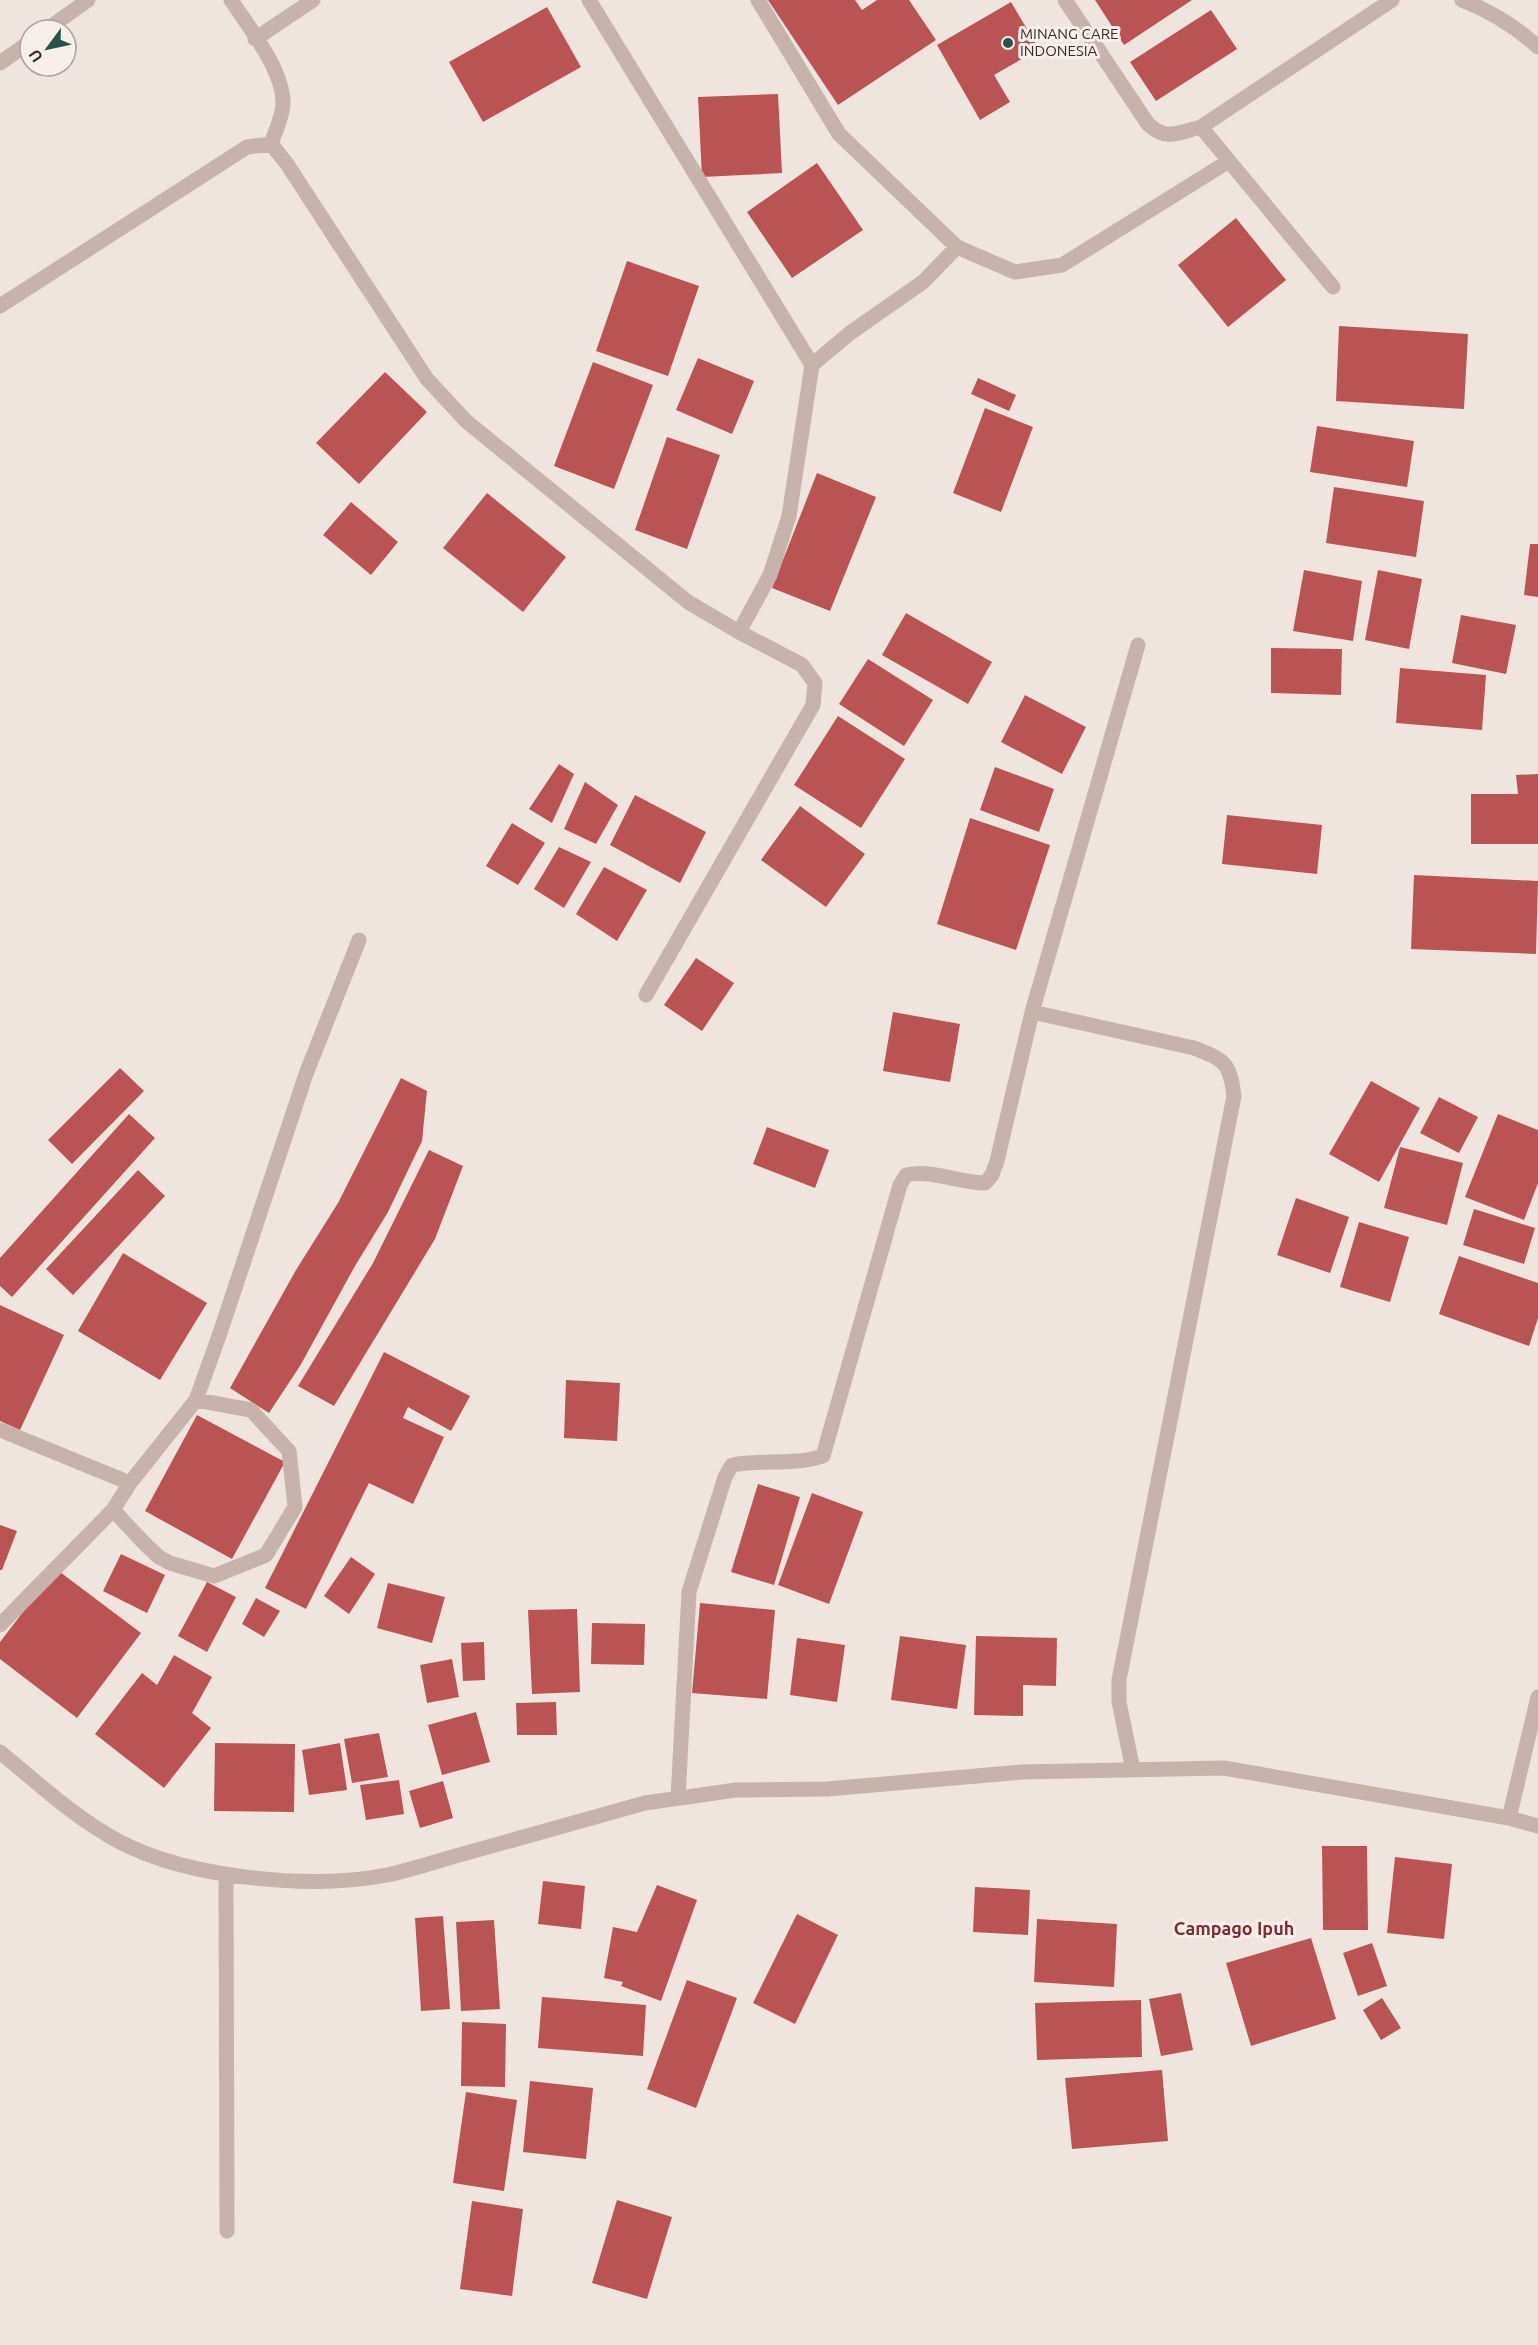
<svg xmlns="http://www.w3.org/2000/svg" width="1538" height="2345" font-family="Ubuntu,sans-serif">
<rect width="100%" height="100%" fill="#f0e4df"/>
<!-- building -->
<path fill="#ba5454" d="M768 0H855L862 10 877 0H909L936 40 838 105Z
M1095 0H1192L1124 45Z
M1011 2 1039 49 994 75 1010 102 980 120 937 45Z
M547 7 581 67 483 122 449 62Z
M1211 10 1237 49 1156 101 1130 62Z
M778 94 782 173 702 177 698 97Z
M817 163 863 230 792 278 747 212Z
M1236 218 1286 280 1228 327 1178 265Z
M627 261 699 286 668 376 596 351Z
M1339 326 1468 334 1464 409 1336 401Z
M698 358 754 381 732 434 676 410Z
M593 362 653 385 614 489 554 466Z
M385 372 427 412 359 484 316 443Z
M978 378 1016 395 1009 411 971 394Z
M985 408 1033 427 1001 512 953 493Z
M1317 426 1414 441 1407 487 1310 472Z
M667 437 720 455 687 549 635 530Z
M817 473 876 497 830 611 772 588Z
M1334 487 1424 501 1416 557 1326 543Z
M487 493 566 557 523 612 443 548Z
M351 502 398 542 371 575 323 535Z
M1530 544H1538V597L1524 595Z
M1304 570 1362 581 1353 641 1293 631Z
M1378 570 1422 579 1409 649 1365 640Z
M906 613 992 662 968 704 882 655Z
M1461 615 1516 625 1506 674 1452 663Z
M1271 648 1342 649 1341 695 1271 693Z
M868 659 933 700 904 746 839 704Z
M1400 668 1486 675 1482 730 1396 723Z
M1025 695 1086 727 1062 774 1001 742Z
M838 716 905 759 861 828 794 785Z
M559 764 574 774 552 823 529 809Z
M995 767 1054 789 1039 832 980 810Z
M1538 774V844H1471V794H1518L1516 775Z
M585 782 618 805 596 844 564 829Z
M635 795 706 832 680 883 610 845Z
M800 806 865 854 826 907 761 860Z
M1227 815 1322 825 1317 874 1222 864Z
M970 818 1050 845 1016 950 937 924Z
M512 823 545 843 518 885 486 866Z
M559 847 591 862 564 908 534 889Z
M604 867 647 890 617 941 576 914Z
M1414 875 1538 881 1536 954 1411 949Z
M696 958 734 983 702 1031 664 1005Z
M893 1012 960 1024 950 1082 883 1071Z
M120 1068 144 1091 72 1164 48 1140Z
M401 1078 427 1091 422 1141 388 1212 355 1266 300 1366 269 1413 230 1388 296 1270 338 1203Z
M1371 1081 1420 1108 1379 1182 1329 1154Z
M1439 1097 1478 1117 1459 1153 1420 1133Z
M129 1114 155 1138 12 1297 0 1286V1258Z
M1498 1114 1538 1130V1183L1524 1220 1465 1197Z
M767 1127 829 1150 815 1188 753 1164Z
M1400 1147 1463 1163 1447 1225 1384 1208Z
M429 1150 463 1166 435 1239 334 1406 298 1386 373 1263Z
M138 1170 165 1196 73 1295 46 1269Z
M1296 1198 1349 1217 1330 1273 1277 1255Z
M1474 1209 1535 1228 1524 1264 1463 1245Z
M1359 1222 1409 1237 1390 1302 1340 1287Z
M123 1253 207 1303 160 1380 78 1331Z
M1459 1256 1538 1283V1318L1529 1346 1439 1314Z
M0 1305 64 1335 20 1430 0 1421Z
M384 1352 470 1396 451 1431 408 1407 403 1418 444 1437 413 1504 369 1483 306 1609 265 1588Z
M566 1380 620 1383 617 1441 564 1438Z
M197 1415 285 1462 232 1559 145 1511Z
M758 1484 800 1497 774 1585 731 1572Z
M812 1493 863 1512 829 1604 778 1585Z
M0 1525 17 1531 2 1570H0Z
M121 1554 165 1575 147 1613 103 1591Z
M351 1557 375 1574 349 1614 324 1596Z
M56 1569 141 1633 77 1718 0 1659V1642Z
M207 1582 236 1597 207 1652 178 1636Z
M388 1583 445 1597 432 1643 377 1628Z
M256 1598 280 1611 264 1637 242 1624Z
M700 1603 775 1610 767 1699 692 1693Z
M577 1609 580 1692 532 1694 528 1610Z
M592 1623 645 1624 644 1665 591 1664Z
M900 1636 966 1645 957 1709 891 1700Z
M976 1636 1057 1638 1056 1686 1023 1685V1716L974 1715Z
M797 1638 845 1645 837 1702 790 1695Z
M484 1642 485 1680 463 1681 461 1643Z
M174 1655 212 1677 192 1713 211 1728 164 1788 95 1734 142 1673 157 1685Z
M452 1659 459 1697 427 1703 420 1665Z
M556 1702 557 1735H517L516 1703Z
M476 1712 490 1762 442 1775 428 1725Z
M379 1733 388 1777 352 1783 344 1739Z
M215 1743 295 1744 294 1812 214 1811Z
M340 1743 347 1790 309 1795 302 1750Z
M399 1780 404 1814 366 1820 360 1785Z
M443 1781 453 1818 420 1828 409 1791Z
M1322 1846H1367L1368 1930H1323Z
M1395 1857 1452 1864 1444 1939 1387 1933Z
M543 1881 585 1886 581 1929 538 1924Z
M657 1885 697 1900 661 2001 621 1986 623 1982 604 1978 613 1927 637 1932Z
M975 1887 1030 1890 1028 1935 973 1932Z
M797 1914 838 1935 795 2024 753 2003Z
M443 1916 450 2009 421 2011 415 1918Z
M1037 1919 1117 1924 1114 1987 1034 1982Z
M494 1920 500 2009 461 2011 456 1922Z
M1311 1938 1336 2019 1251 2046 1226 1963Z
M1372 1943 1387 1986 1358 1996 1343 1953Z
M687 1980 737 1998 696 2108 647 2089Z
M1181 1993 1193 2050 1161 2056 1149 1999Z
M542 1997 646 2005 643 2056 538 2048Z
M1382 1998 1401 2028 1381 2040 1363 2010Z
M1141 2000 1142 2057 1037 2060 1035 2003Z
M462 2022 506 2024 505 2087 461 2086Z
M1162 2070 1168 2141 1072 2149 1065 2078Z
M530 2081 593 2088 586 2159 523 2152Z
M466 2092 517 2100 504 2191 453 2183Z
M617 2200 672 2217 647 2299 592 2283Z
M472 2201 523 2209 512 2296 460 2289Z"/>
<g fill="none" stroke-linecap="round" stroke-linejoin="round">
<!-- minor -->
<path stroke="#c7b2ac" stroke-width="15" d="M231 0C249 28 283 69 283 103 283 116 275 132 271 144
M589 0 812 365
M758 0 839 134 957 247 1015 272 1062 265 1229 161
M1065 0 1148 124C1167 142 1179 132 1201 127L1392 0
M1462 0C1490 11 1516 27 1538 47
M46 30 88 0
M255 39 313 0
M0 63 30 42
M1201 127 1333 287
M0 306 247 147 271 144 287 164 427 379 466 421 688 602 739 632 770 575 789 516 812 365 850 333 923 282 957 247
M646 995 813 705 815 683 802 665 739 632
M1032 1012 1194 1048C1225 1060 1230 1063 1234 1096L1119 1680V1702L1133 1770
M0 1430 130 1483 113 1510 0 1625
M130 1483 196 1400 220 1333 306 1074 359 940
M113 1510 147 1546 159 1557 170 1563 214 1576 266 1555 295 1507 289 1451 251 1410 196 1400
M0 1752C38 1783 76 1819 120 1842 189 1878 310 1890 387 1875 415 1869 443 1859 470 1852 529 1835 587 1819 645 1803L736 1790 827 1789 1022 1772 1224 1768 1509 1818 1538 1826
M678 1798 689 1592 725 1477 732 1465C762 1459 793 1466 823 1456L900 1185 906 1175C932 1169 958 1183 985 1183L992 1175 997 1161 1032 1012 1138 645
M1509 1818 1538 1697
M226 1874 227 2231"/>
</g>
<!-- markers -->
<circle fill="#24544b" stroke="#f8efeb" stroke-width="2" cx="1008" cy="43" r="6"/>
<g text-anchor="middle" stroke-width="6" stroke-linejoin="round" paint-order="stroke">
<!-- poi labels -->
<g font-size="15" fill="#362b2a" stroke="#f8efeb" text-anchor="start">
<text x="1020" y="39">MINANG CARE<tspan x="1020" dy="17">INDONESIA</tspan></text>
</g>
<!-- quarter labels -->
<g font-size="18" font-weight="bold" fill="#7d2b2c" stroke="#f8efeb">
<text x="1234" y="1935">Campago Ipuh</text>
</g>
</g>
<!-- north arrow -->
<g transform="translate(48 48) rotate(237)"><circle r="28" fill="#f8efeb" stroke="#aaa19e" stroke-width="1.5"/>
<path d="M0-4.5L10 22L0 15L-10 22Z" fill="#24544b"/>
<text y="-9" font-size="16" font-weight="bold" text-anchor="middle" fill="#362b2a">U</text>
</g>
</svg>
